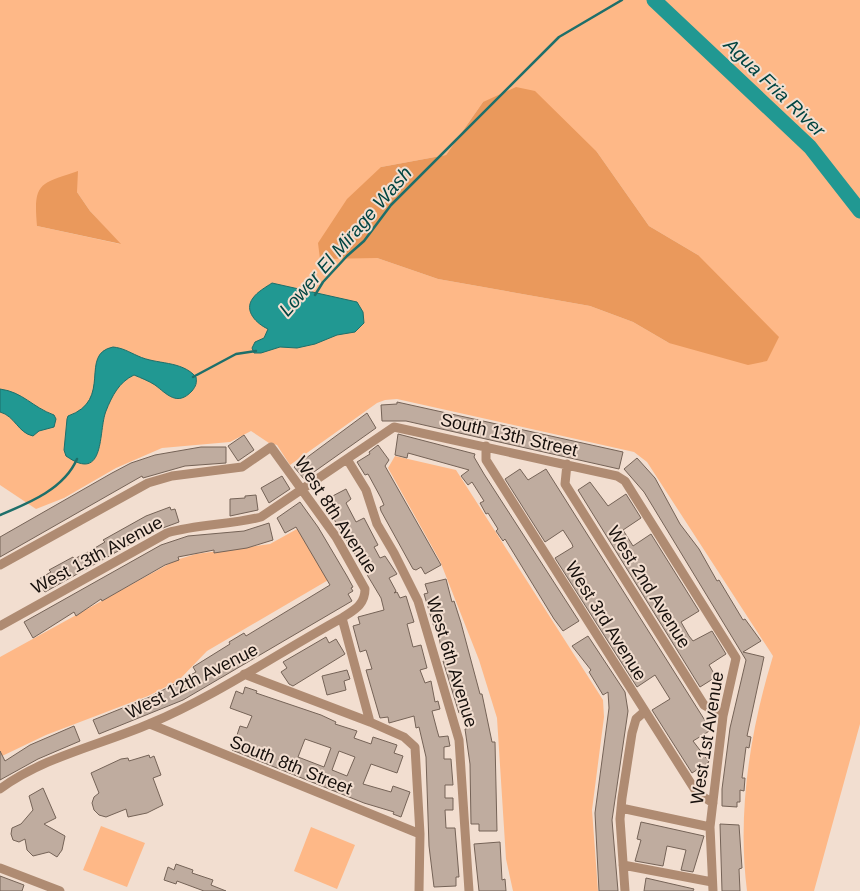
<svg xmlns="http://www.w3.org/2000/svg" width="860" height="891" font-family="Arial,sans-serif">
<rect width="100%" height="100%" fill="#f2ded0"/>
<!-- green -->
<path fill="#feb887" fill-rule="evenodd" d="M0 0H860V724L814 891H747C737 813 750 731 773 656L647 462 634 452 397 399 385 400 377 403 290 465 277 445 269 443 251 431 230 442 162 448 116 468 64 498 36 509 0 485ZM483 102 597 152 649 226 698 255 669 343 633 322 590 306 438 279 377 258 381 167 446 155ZM77 192 90 211 120 244 37 226Z
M395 456 456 470 603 700 604 717 592 810 598 891H513L506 859 497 718 479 660 440 561 388 468Z
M297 529 330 579 207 651 179 680 148 696 46 735 0 757V657L176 560 196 554 270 544Z
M101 826 145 843 127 887 83 870Z
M311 827 355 845 337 889 294 871Z"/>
<!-- forest -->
<path fill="#ea995c" d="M516 87 535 91 597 152 649 226 698 255 779 337 767 361 748 365 669 343 633 322 590 306 438 279 377 258 320 259 318 243 347 199 381 167 446 155 483 102Z
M78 171 77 192 90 211 121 244 37 226C33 182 40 184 78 171Z"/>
<!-- water -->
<path fill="#219892" stroke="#1e6f6a" d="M272 283 357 302 363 312 364 323 355 332 337 335 315 344 297 348 280 347 261 353H254L252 348 255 342 264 338 268 329C257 324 243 311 253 298 257 292 266 287 272 283Z
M113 347C123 348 129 352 138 356 157 365 181 360 196 377 197 383 196 386 192 391 177 407 167 394 155 385 149 381 141 378 134 375 119 382 112 396 106 411 98 431 106 484 66 456L64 450 67 419 68 416C114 400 78 354 113 347Z
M0 389C23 392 32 407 54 415L56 419 54 427 39 431 33 436C18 433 15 416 0 412Z"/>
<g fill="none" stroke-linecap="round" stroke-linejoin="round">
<!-- stream -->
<path stroke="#1e6f6a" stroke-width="2.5" d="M315 295 323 282 347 256 364 241 391 205 559 37 622 0
M193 377 236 354 256 351
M0 515C29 503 64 489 77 459"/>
<!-- river -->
<path stroke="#219892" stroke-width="15" d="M654 0 810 147 860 211"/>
</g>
<!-- building -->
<path fill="#bfac9f" stroke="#756357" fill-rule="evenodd" d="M397 402 623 452 619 469 406 421H382L381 405 397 404Z
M367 413 376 428 304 479 294 467Z
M398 434 475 454 474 457 484 474 579 621 563 631 554 619 505 539 503 541 496 531 498 529 488 513 486 514 480 503 484 501 472 482 468 485 461 476 469 470 408 453 407 458 395 455Z
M244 435 254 450 238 461 228 446Z
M378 445 389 460 385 466 441 565 425 574 421 567 416 570 413 569 381 511 380 507 384 505 381 498 368 474 365 475 357 462 370 454 369 452Z
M201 447H226V463L185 466 143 478 142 476 0 557V537L112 473 131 463 155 455Z
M637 458 655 478 680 524 699 549 717 581 719 580 743 620 745 619 761 641 743 652 764 657 747 736 751 737 749 748 746 747 742 778H745L744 791 740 790V802H737V807L722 806V789L730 728 746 660 644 492 624 469Z
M520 469 528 480 546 469 711 730 693 741 709 762 692 773 652 710 670 699 655 675 637 687 555 558 573 547 572 544 563 530 545 542 505 479Z
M282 476 290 489 269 503 261 488Z
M590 482 608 506 626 494 641 518 623 530 633 546 651 534 699 611 681 622 689 636 693 641 712 631 726 654 709 665 716 677 700 687 578 490Z
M346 489 351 499 346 503 356 522 364 518 378 545 374 547 380 558 385 556 397 574 389 578 396 591 394 593 397 592 400 598 406 596 414 622 407 624 413 647 421 645 427 668 420 670 425 683 431 681 435 702 438 701 440 709 432 711 437 730 439 737 448 736 450 746 444 747V759H451L453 785H445V798H453V810H445L446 828H455L459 877H456V886L434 887 429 846 426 757 419 727 416 728 414 716 389 723 388 717 380 718 366 670 372 669 366 650 360 652 353 626 360 624 358 617 384 610 381 598 323 501Z
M256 495 258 510 230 516V499L245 498V496Z
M300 502 318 527 347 576 353 587 351 588 353 591 348 594 352 601 183 700 99 734 93 720 150 697 178 682 196 672 193 667 230 644 229 642 244 633 246 636 330 585 296 527 285 533 277 518Z
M170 507 171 510 175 509 179 522 152 532 45 592 37 580 51 572 49 570 73 557 74 559 88 552 105 542 103 540 146 516Z
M269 523 273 540 247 548 214 553V550L178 557 179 560 165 565 102 601 101 599 76 616 74 612 33 638 24 622 161 545 188 536 244 531Z
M446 579 452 602 454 601 461 623 480 694H482L492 742H495L497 831H479V824H471L470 764 465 729 470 728 467 711 459 713 443 661 448 660 445 647 441 648 437 626 434 627 424 594 428 593 425 584Z
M588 636 625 692 628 711 612 820 618 891H599L595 813 609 708 608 692 603 695 589 672 591 670 572 646Z
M326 637 329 643 336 639 345 654 293 686 289 684 281 672 287 668 283 662Z
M347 670 350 679 344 681 346 690 327 695 322 676Z
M245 687 257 691 256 693 321 715 336 722 335 724 357 731 354 738 371 744 373 737 397 745 394 753 403 756 397 773 371 764 363 784 391 792 393 786 410 792 401 817 393 814 394 812 364 803 232 750 240 726 247 728 252 716 230 708 236 691 243 694ZM305 739 331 748 324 767 298 757ZM339 751 355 757 347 776 332 770Z
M74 726 80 741 38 759 0 780V751L5 761 30 745Z
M149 755 150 758 154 756 161 775 153 778 163 805 147 813 128 817 126 809 106 817 99 815 94 810 92 803 94 797 99 793 91 773 121 759 128 758 129 761Z
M43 788 56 818 44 824 65 836 62 850 57 857 49 852 33 856 27 850 25 839 19 842 13 840 11 834 12 828 21 824 33 810 29 796Z
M641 822 704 836 693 872 681 870 686 850 667 846 663 866 635 861 641 840 637 839Z
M720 824 739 825 742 868 739 869 740 891H722Z
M500 842 502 880 505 879 506 891H479L474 844Z
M176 864 193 870 192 873 213 880 211 885 226 891H204L177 881 176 884 164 880 168 867 174 870Z
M0 876 24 885 22 891H0Z
M646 878 694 889 693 891H644Z"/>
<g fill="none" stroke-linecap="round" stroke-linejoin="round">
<!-- street -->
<path stroke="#af8b72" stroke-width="9" d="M486 446V460L697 793 713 803
M347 459 366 490 377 524 394 553 418 601 459 740 469 891
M567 464 565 484 704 705 723 716
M0 565 148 483 172 476 242 467 271 447 336 537 365 589C365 605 354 610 342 618L370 722 404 737 415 747 420 834 419 891
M0 626 167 533C198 524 230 525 261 517L394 427 617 476 625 481 736 658 723 716 710 827 713 891
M244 674 370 722
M150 724 420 834
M0 789C43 757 100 745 149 724 216 696 278 653 342 618
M621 808 710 827
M623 865 712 882
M0 868 60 891
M625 891 620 819 622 798 632 733 636 719 644 712"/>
</g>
<g text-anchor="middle" stroke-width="4" stroke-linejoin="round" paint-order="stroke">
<!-- street labels -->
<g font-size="18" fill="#17100c" stroke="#f2ded0">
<text transform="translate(509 435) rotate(13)" y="6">South 13th Street</text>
<text transform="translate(336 515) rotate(57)" y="6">West 8th Avenue</text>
<text transform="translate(97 555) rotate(-28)" y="6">West 13th Avenue</text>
<text transform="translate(649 587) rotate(58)" y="6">West 2nd Avenue</text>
<text transform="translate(606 621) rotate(58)" y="6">West 3rd Avenue</text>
<text transform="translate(452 662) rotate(73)" y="6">West 6th Avenue</text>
<text transform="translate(192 681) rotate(-27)" y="6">West 12th Avenue</text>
<text transform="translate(707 738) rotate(-81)" y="6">West 1st Avenue</text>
<text transform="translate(291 765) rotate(22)" y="6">South 8th Street</text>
</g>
<!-- water labels -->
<g font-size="19" font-style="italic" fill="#004441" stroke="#f2ded0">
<text transform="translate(775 87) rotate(44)" y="7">Agua Fria River</text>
<text transform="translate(345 241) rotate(-49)" y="7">Lower El Mirage Wash</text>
</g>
</g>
</svg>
